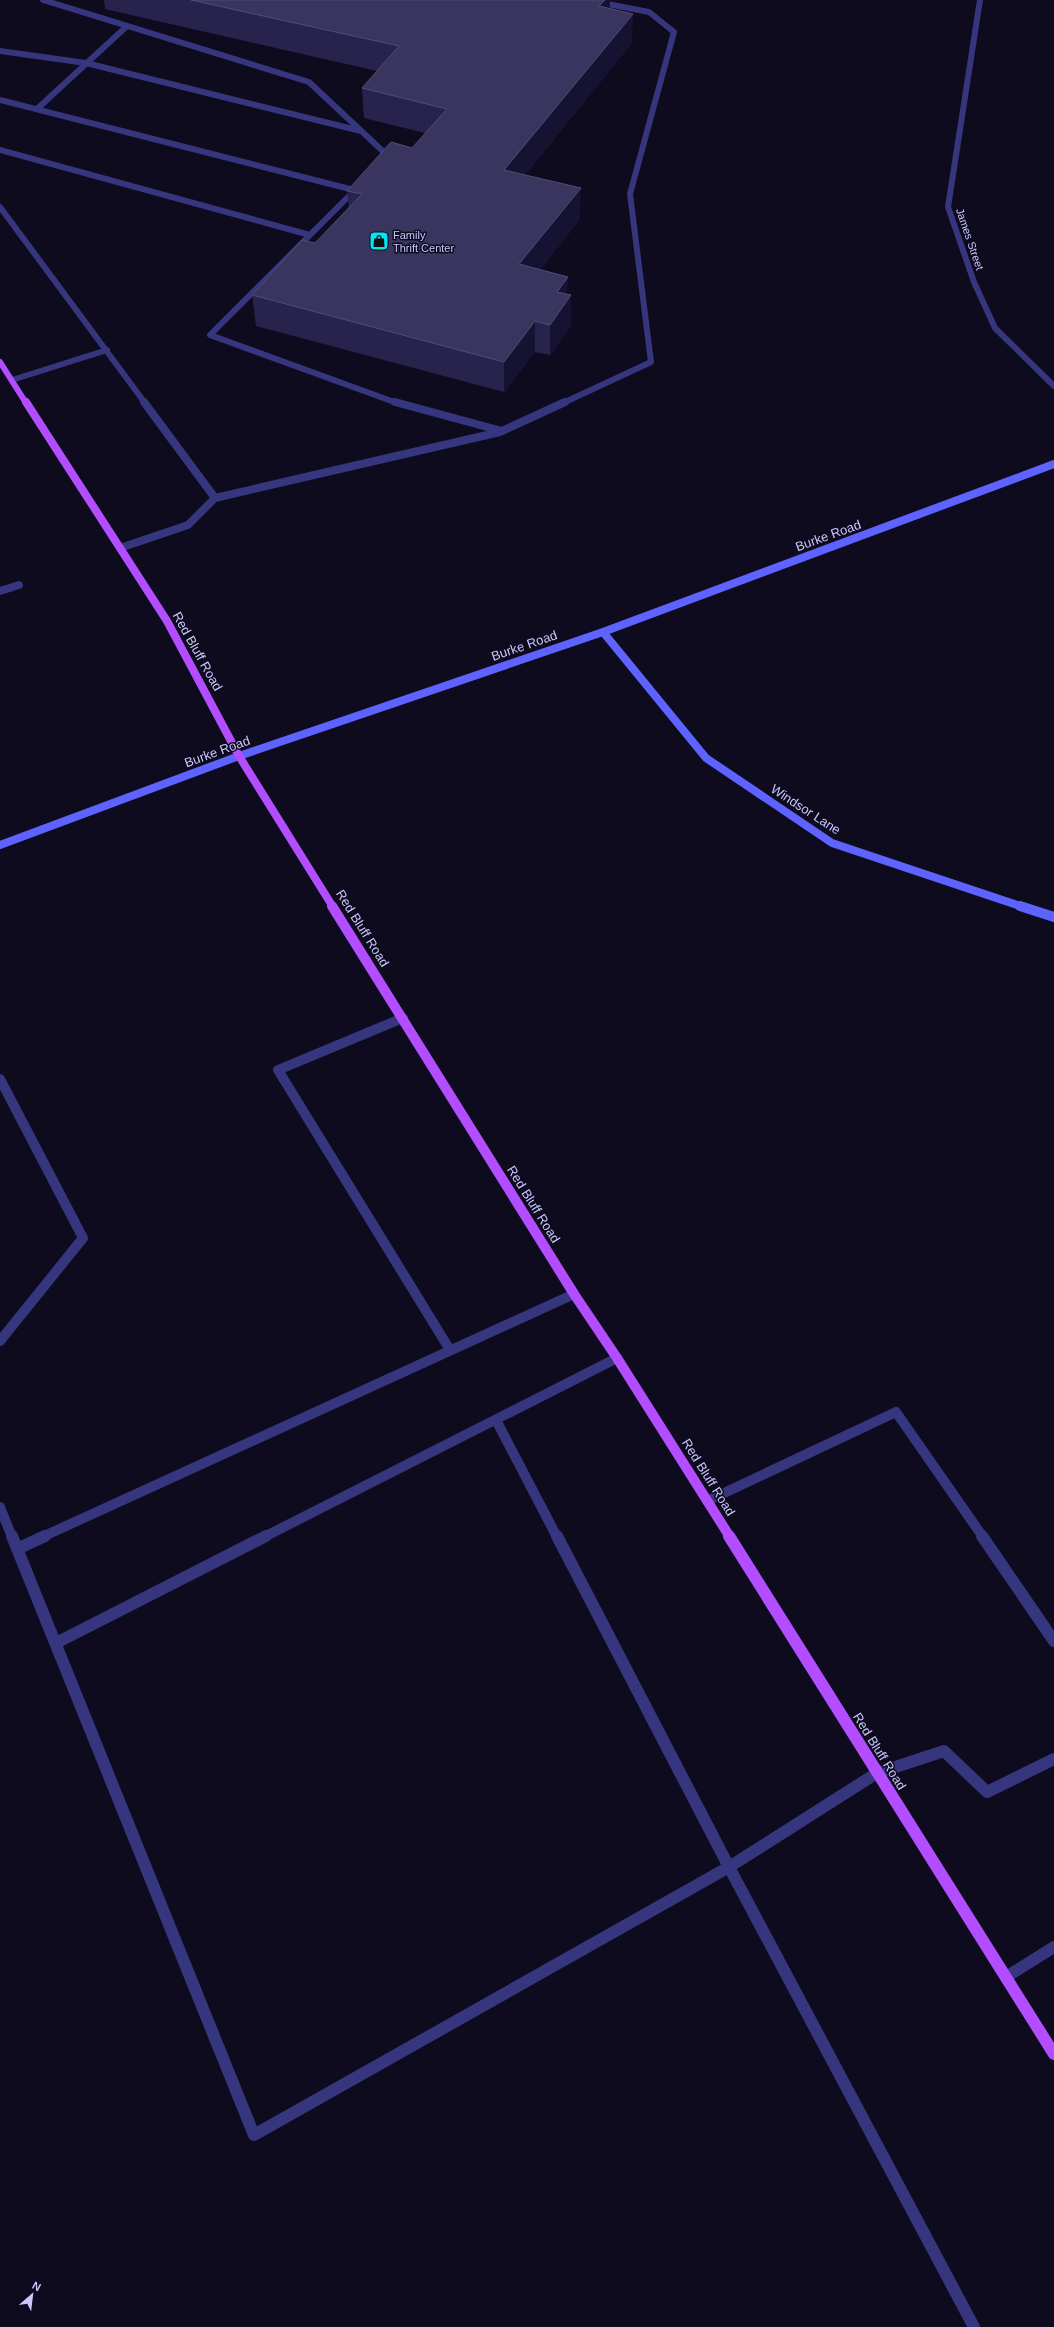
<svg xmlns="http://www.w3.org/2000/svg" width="1054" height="2327" font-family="Helvetica,sans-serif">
<rect width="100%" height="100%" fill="#0d0b1d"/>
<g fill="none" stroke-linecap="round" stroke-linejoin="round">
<!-- lane-far3 -->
<path stroke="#35367d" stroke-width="6" d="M43 0 309 82 388 156 384 161
M0 51 86 63 361 131
M0 100 354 190
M37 109 127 26
M0 150 310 235
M357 188 210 335 397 403
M0 207 145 403
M12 380 107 350
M563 403 651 362 630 194 674 32 649 12 587 0"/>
<!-- lane-far2 -->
<path stroke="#35367d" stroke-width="8" d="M144 402 215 498 500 432
M395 402 502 431 565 402
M120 548 188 525 215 498"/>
<!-- lane-far1 -->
<path stroke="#35367d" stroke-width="10" d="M403 1018 278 1070 450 1350
M0 1079 83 1238 0 1341
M496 1420 557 1537
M707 1501 896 1412 983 1537
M0 1507 12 1537
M42 1537 574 1294
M264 1537 617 1358"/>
<!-- lane -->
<path stroke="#35367d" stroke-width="12" d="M12 1536 254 2135 729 1867 974 2327
M557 1536 729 1867 877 1773 944 1751 987 1792 1054 1759
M982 1536 1054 1641
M17 1549 45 1536
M56 1643 266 1536"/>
<!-- street-far2 -->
<path stroke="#35367d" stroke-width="6" d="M980 0 948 207 974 282 995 328 1054 386"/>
<!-- street-far1 -->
<path stroke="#35367d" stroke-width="8" d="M0 591 19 585"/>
<!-- street -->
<path stroke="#35367d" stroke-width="12" d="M1006 1977 1054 1947"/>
<!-- secondary-far1 -->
<path stroke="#5e63ff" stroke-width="8" d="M603 632 706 758 832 843 1023 907
M0 845 239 756 603 632 1054 464"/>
<!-- secondary -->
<path stroke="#5e63ff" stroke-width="10" d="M1020 906 1054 917"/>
<!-- primary-far3 -->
<path stroke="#b24eff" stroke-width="6" d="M0 362 26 403"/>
<!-- primary-far2 -->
<path stroke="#b24eff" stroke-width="8" d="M26 402 167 621 239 756 333 907"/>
<!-- primary-far1 -->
<path stroke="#b24eff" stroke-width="10" d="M332 906 574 1294 617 1358 730 1537"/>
<!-- primary -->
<path stroke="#b24eff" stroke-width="12" d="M729 1536 1054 2054"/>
</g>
<!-- wall -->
<path fill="#28234c" d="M104 0H610V9L632 43 525 175 580 219 540 270 567 294 571 326 550 355 535 352 504 392 256 326 252 295 315 243 349 208 347 191 412 148 425 133 364 118 362 88 377 71 105 9Z"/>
<!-- shaded-wall -->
<path fill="#161231" d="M605 0H610L609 23 599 6Z
M633 14 632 43 504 201V170Z
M581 188 580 219 520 295 519 264Z
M568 277 567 301 571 295V326L550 355V325L557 292Z
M535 321V352L504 392V362Z"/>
<!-- building -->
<path fill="#3a355f" stroke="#504c78" d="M191 0H605L599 6 633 14 504 170 581 188 519 264 568 277 557 292 571 295 550 325 535 321 504 362 252 295 302 240 315 243 362 194 347 191 391 142 412 148 447 109 362 88 399 46Z"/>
<!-- icons -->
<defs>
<symbol id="shop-square" viewBox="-11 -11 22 22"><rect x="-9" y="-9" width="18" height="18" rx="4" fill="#00e7f2" stroke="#0d0b1d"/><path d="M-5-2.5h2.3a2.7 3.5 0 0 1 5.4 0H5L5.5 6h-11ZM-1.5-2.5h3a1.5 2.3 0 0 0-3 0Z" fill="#111"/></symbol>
</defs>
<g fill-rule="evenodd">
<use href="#shop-square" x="368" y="230" width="22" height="22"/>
</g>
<g text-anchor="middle" stroke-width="3" stroke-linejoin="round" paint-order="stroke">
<!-- far-poi labels -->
<g font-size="11" fill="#cac7ff" stroke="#0d0b1d" text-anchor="start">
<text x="393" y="239">Family<tspan x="393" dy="13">Thrift Center</tspan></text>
</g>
<!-- far-street labels -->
<g font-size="11" fill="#cac7ff" stroke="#0d0b1d">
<text transform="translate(970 239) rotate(71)" y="4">James Street</text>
</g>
<!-- street labels -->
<g font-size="13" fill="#cac7ff" stroke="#0d0b1d">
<text transform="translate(828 535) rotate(-20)" y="5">Burke Road</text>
<text transform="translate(524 645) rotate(-19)" y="5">Burke Road</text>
<text transform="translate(198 651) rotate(61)" y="5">Red Bluff Road</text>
<text transform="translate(217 751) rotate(-20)" y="5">Burke Road</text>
<text transform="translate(806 809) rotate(33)" y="5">Windsor Lane</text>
<text transform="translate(363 928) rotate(58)" y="5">Red Bluff Road</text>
<text transform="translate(534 1204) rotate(58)" y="5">Red Bluff Road</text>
<text transform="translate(709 1477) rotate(58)" y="5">Red Bluff Road</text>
<text transform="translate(880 1751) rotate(58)" y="5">Red Bluff Road</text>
</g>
</g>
<!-- north arrow -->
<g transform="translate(32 2295) rotate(28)" stroke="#0d0b1d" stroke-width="3" paint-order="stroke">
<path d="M0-3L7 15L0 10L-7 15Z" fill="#cac7ff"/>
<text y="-6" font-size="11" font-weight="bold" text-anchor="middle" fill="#cac7ff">N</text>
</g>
</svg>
